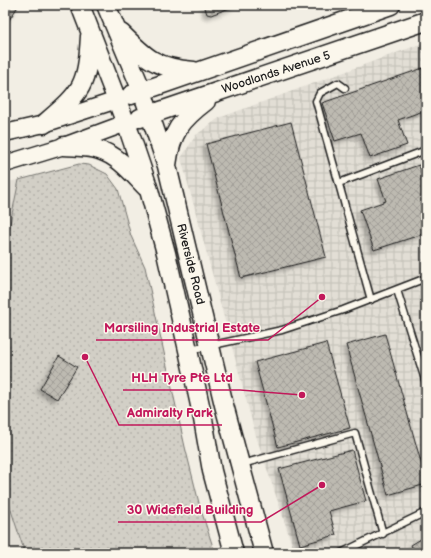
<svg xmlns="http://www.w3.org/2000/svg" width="431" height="558" font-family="'Balsamiq Sans',sans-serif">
<defs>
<pattern id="industrial-grid" width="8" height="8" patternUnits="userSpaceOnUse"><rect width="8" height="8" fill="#e2ded5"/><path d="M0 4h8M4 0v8" fill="none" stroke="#c1beb6"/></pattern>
<pattern id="park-dots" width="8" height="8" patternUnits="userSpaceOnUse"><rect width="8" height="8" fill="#d2cfc6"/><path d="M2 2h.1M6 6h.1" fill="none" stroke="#b4b1aa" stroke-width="1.8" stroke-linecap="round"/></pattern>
<pattern id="building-cross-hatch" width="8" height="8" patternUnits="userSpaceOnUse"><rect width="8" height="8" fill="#bdbab1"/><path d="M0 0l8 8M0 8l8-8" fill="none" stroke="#a29f98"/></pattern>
<filter id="shadow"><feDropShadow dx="-3.5" dy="3.5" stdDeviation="2" flood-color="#0004"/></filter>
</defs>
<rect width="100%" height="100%" fill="#f2eee4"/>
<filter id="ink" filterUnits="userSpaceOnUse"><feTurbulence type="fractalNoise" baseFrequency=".025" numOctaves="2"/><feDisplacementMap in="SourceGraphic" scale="8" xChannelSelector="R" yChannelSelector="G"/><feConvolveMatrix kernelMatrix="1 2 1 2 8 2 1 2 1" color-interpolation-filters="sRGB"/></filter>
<g filter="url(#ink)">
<!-- built -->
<path fill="#e2ded5" d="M19 180 5 248V182Z
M5 492 25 553H5Z"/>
<!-- industrial -->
<path fill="url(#industrial-grid)" d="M426 42V553H295L256 436 181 158 196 135 219 118Z"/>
<!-- park -->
<path fill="url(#park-dots)" stroke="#777671" d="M79 164 89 165 107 174 118 189 131 236 145 267 185 447 200 507 215 553H25L5 492V248L19 180Z"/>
<!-- building -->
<path fill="url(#building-cross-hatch)" stroke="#1c1c1c" filter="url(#shadow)" d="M5 5H19L5 26Z
M204 5H235V6L211 15 207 14Z
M426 67V110L398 120 407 145 370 158 361 133 335 141 322 103Z
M291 122 326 257 241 278 206 144Z
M419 165 426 186V233L374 250 360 210 386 201 378 179Z
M385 334 426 480V484L388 495 346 345Z
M326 343 350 428 278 447 255 362Z
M59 356 77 367 57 399 40 389Z
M352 450 366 501 329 511 336 535 300 545 279 469Z
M426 536V553H415L411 545Z"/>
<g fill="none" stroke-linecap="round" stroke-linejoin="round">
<defs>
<path id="lane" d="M345 88 338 83 320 93 316 101 371 300
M339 183 426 150
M397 290 426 383
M190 350 282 330 343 310 426 278
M242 464 355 433 383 534
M341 553 426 512"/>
<path id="secondary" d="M5 133 44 124 117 100
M5 164 64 146 126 123"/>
<path id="primary" d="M80 5 130 134 149 190 166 253 188 350 203 419 212 471 234 553
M106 5 142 91 167 166 224 405 264 553
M121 33C147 59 156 68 194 71
M131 95 391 5
M140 118 426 21
M44 124C82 91 87 88 90 36
M64 146C75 147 88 146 99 150 119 156 133 174 147 188
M167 165C171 132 181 120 206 101"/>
</defs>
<!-- lane casing -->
<use href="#lane" stroke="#1c1c1c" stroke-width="9"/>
<!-- secondary casing -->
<use href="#secondary" stroke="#1c1c1c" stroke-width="19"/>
<!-- primary casing -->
<use href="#primary" stroke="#1c1c1c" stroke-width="21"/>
<!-- lane -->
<use href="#lane" stroke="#fbf7ec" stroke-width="6"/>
<!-- secondary -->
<use href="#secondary" stroke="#fbf7ec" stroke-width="16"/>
<!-- primary -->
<use href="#primary" stroke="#fbf7ec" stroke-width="18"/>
</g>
</g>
<g text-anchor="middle" stroke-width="3" stroke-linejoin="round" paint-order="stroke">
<!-- street labels -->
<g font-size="12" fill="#1c1c1c" stroke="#fbf7ec">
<text transform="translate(276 72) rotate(-18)" y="4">Woodlands Avenue 5</text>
<text transform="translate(191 264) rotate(76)" y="4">Riverside Road</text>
</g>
</g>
<!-- callouts -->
<path fill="none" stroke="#c2185b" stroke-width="1.5" d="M322 297L268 340H96M302 395L240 390H123M85 357L119 425H222M322 485L261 522H118"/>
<g fill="#c2185b" stroke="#fbf7ec" stroke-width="1.5">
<circle cx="322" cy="297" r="4"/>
<circle cx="302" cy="395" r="4"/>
<circle cx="85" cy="357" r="4"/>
<circle cx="322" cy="485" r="4"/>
</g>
<g font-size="13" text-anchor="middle" font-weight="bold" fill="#c2185b" stroke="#fbf7ec" stroke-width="3" stroke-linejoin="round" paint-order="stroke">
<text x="182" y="332">Marsiling Industrial Estate</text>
<text x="182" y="382">HLH Tyre Pte Ltd</text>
<text x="170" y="417">Admiralty Park</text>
<text x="190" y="514">30 Widefield Building</text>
</g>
<!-- margin -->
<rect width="431" height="558" fill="none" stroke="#fbf7ec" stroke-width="20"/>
<rect x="10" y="10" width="411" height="538" fill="none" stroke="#1c1c1c" stroke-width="1.5" filter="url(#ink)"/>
</svg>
